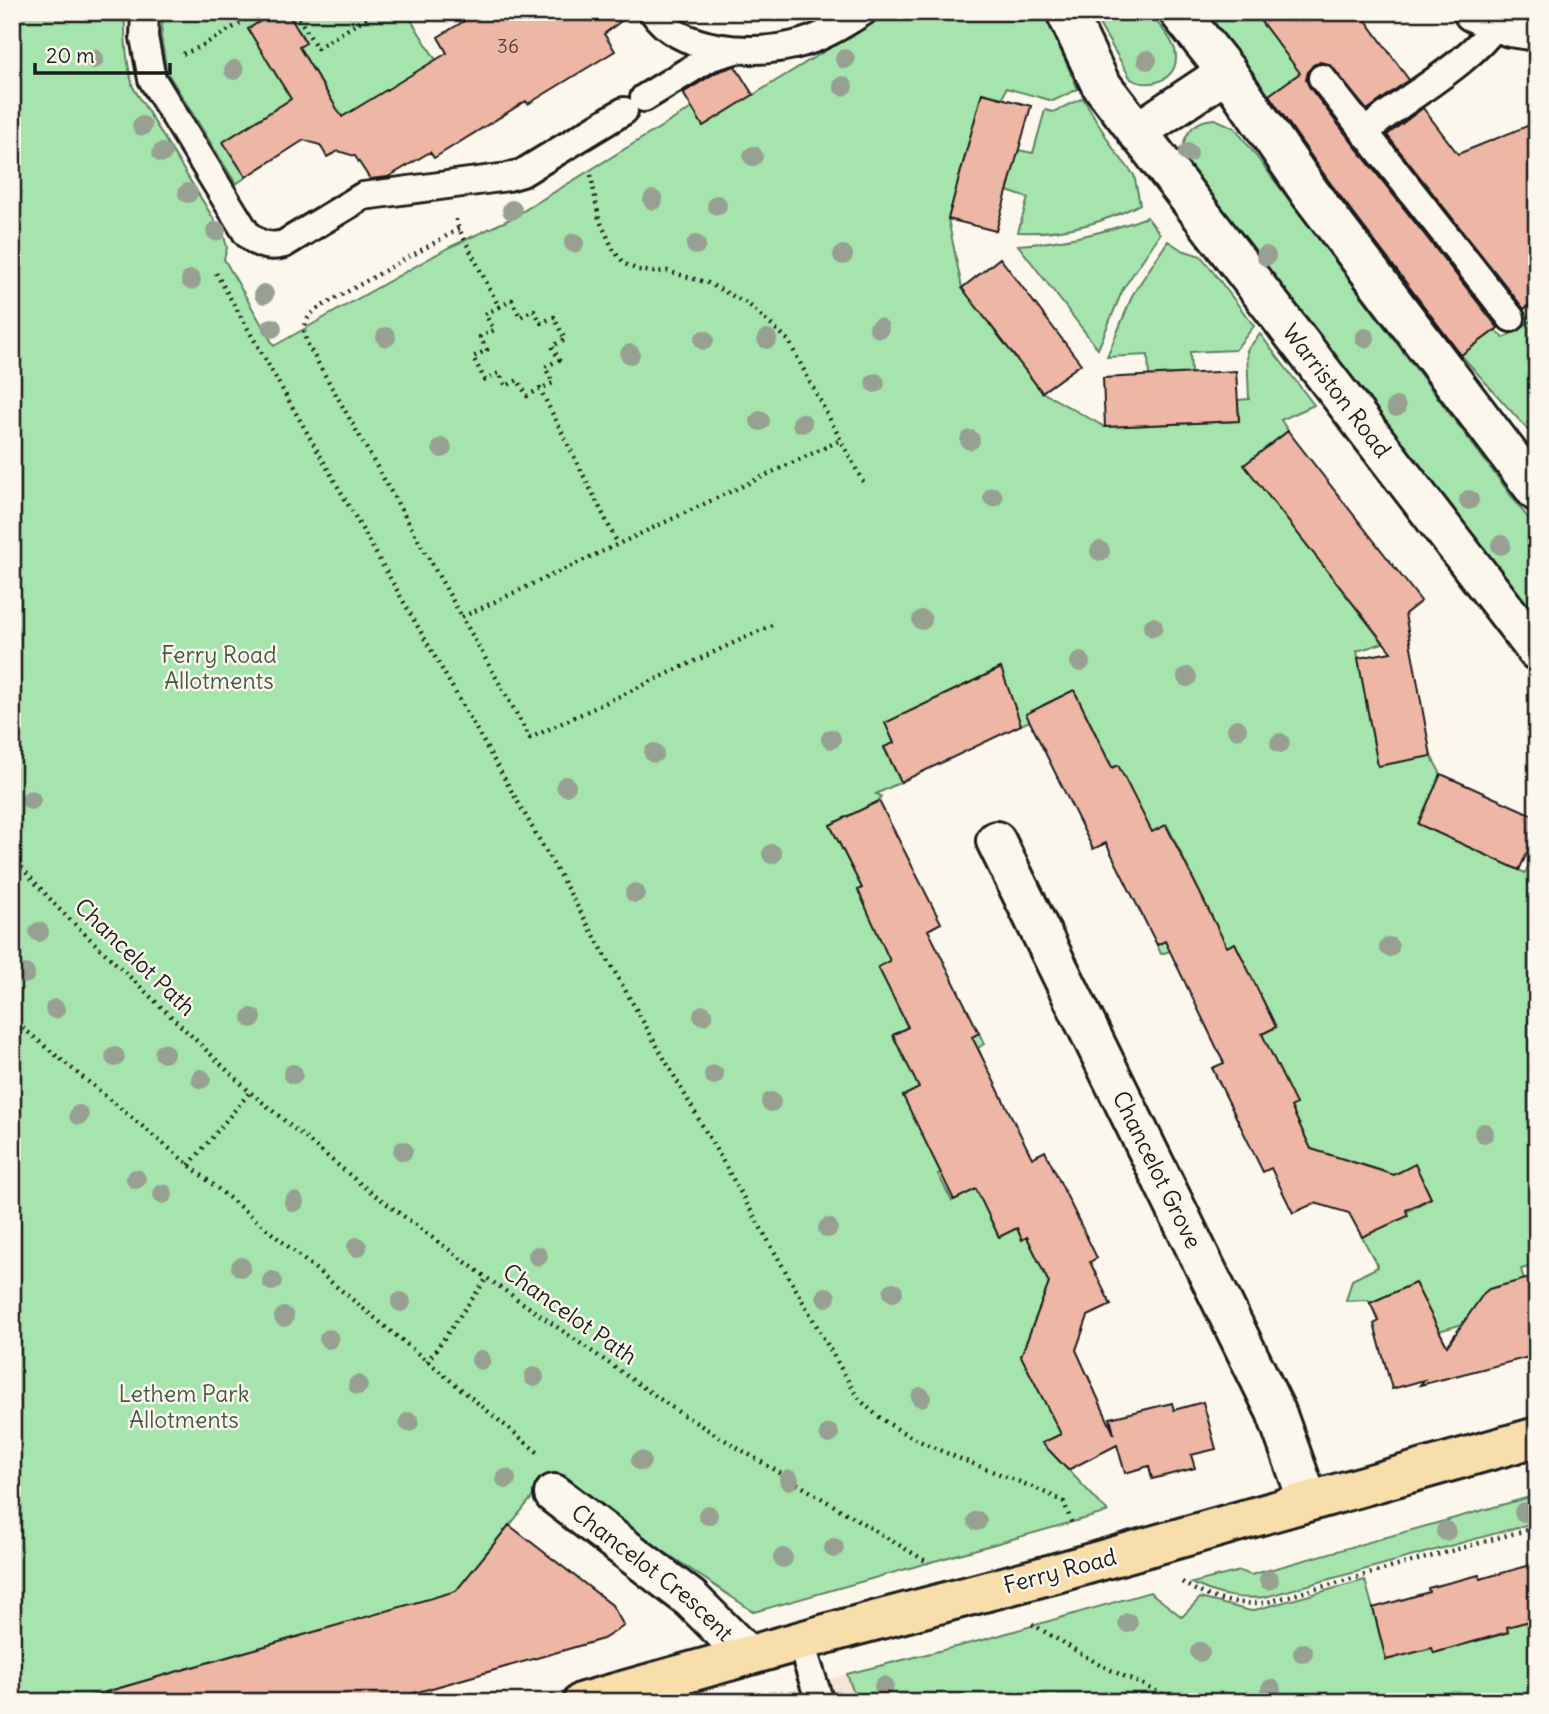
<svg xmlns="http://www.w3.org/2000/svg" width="1549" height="1714" font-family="Delius,sans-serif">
<rect width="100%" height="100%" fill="#fbf7ec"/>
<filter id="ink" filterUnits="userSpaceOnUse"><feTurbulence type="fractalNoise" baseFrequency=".0143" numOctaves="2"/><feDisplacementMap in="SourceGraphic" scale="14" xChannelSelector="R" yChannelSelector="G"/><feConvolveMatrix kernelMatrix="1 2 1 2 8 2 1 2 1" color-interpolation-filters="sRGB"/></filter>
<g filter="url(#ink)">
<!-- built -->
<path fill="#f7e4d7" d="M892 1661 984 1702H752Z"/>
<!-- green -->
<path fill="#a5e5ad" stroke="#608064" stroke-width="2" d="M12 12H125C124 39 126 61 133 87L224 236 227 248 224 259 274 346 448 248 510 219 692 108 753 95 888 12H1041L1048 22 1078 89 1053 101 1006 88 1003 98 982 93 948 219 962 288 1042 392 1105 427 1239 421 1238 400 1249 399 1247 350 1260 334 1314 405 1281 420 1288 431 1245 465 1383 643 1357 651 1378 765 1431 756 1441 774 1419 824 1525 873 1537 850V1265L1521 1269 1537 1326 1486 1317 1439 1331 1415 1283 1370 1303 1368 1300 1346 1301 1352 1280 1378 1267 1362 1237 1431 1198 1415 1165 1389 1177 1387 1172 1311 1149 1291 1107 1296 1104 1256 1037 1276 1027 1235 943 1213 954 1170 951 1161 954 1157 945 1191 928 1186 918 1207 907 1167 825 1146 835 1074 690 1043 705 1049 719 1032 727V720L1021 725 1000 668 886 723 894 743 884 748 901 782 876 794 881 796 879 801 830 825 862 888 858 891 897 957 879 967 908 1028 893 1036 903 1057 946 1049 979 1033 984 1044 978 1048 982 1057 963 1161 938 1174 952 1201 998 1178 989 1217 999 1237 1017 1228 1022 1239 1027 1237 1049 1283 1021 1356 1042 1397 1088 1375 1093 1388 1086 1395 1079 1425 1043 1443 1108 1512 754 1612 550 1475 456 1592 70 1702H12Z
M163 12H275L248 29 299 94 223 142 246 177 236 184 167 72 161 37Z
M287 12H406L436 60 342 117 299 47 306 42Z
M1092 12H1148C1157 23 1171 36 1175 50 1182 77 1152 91 1131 79Z
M1198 12H1254L1264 26 1277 17 1312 65 1265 98Z
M1083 98 1114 150 1134 175 1140 204C1102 224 1062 234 1018 232L1028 198 1007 191 1018 150 1033 153 1045 110 1053 112Z
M1215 119 1235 128 1537 530V622L1185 166C1178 142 1189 120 1215 119Z
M1147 217 1160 234 1123 289 1098 349 1018 245C1063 242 1105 233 1147 217Z
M1168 241 1182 250 1201 256 1254 326 1235 350 1190 352 1191 373 1149 376 1148 355 1107 357 1133 294Z
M1537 317V440L1461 355 1495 330 1504 338Z
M1537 1495V1522L1265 1597C1238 1600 1216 1595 1192 1583L1240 1571 1251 1575Z
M1365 1580 1387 1660 1432 1647 1434 1653 1459 1646 1457 1640 1485 1639 1508 1633 1507 1627 1537 1619V1702H857L847 1674 983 1640 1150 1592 1182 1617 1200 1598 1251 1611Z"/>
<!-- building -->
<path fill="#eeb6a5" stroke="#1c1c1c" stroke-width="2" d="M275 12H287L306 43 299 47 342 117 447 53 438 37 479 12H633L604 34 615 51 528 104 526 101 434 158 430 152 388 177 370 179 355 156 338 151 327 157 320 145 304 140 246 177 223 142 291 99 248 29Z
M1254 12H1360L1409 80 1367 110 1328 64 1320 62 1313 65 1308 72 1306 80 1310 88 1354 145 1498 328 1461 355 1328 180 1269 95 1300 73Z
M735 66 753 95 703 126 683 93 717 72Z
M982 93 1031 106 996 231 948 219Z
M1423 108 1458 154 1537 122V299L1524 309 1387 135Z
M1000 258 1081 364 1042 392 962 288Z
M1236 371 1239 421 1105 427 1103 378Z
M1288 431 1421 601 1405 614 1431 756 1378 766 1358 658 1391 652 1244 465Z
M1001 668 1021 725 901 782 884 747 894 743 885 723Z
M1074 690 1112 768 1118 765 1152 832 1166 825 1227 947 1235 943 1276 1027 1262 1034 1296 1104 1291 1107 1311 1149 1394 1175 1415 1164 1431 1198 1406 1210 1408 1216 1362 1237 1349 1213 1315 1203 1293 1213 1271 1168 1263 1172 1212 1068 1224 1063 1165 941 1157 945 1106 843 1093 849 1026 714Z
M1441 774 1537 817V832L1519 870 1418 824Z
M879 801 941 923 928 930 979 1033 972 1037 1032 1158 1045 1151 1097 1258 1090 1262 1111 1305 1088 1316 1076 1350 1114 1434 1110 1418 1172 1403 1174 1410 1203 1402 1216 1449 1191 1455 1195 1468 1152 1479 1149 1466 1125 1473 1117 1445 1068 1470 1042 1443 1061 1434 1021 1356 1049 1283 1027 1237 1022 1240 1017 1228 999 1237 976 1189 954 1200 903 1096 919 1088 893 1035 908 1027 878 967 890 961 858 890 862 888 830 825Z
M1537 1276V1355L1420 1385 1424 1380 1392 1389 1374 1324 1379 1321 1370 1303 1415 1283 1447 1346 1484 1293 1489 1289Z
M509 1525 612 1605 624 1626 603 1639 383 1702H107L106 1692 456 1591Z
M1531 1565 1537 1587V1619L1507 1627 1508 1632 1434 1653 1432 1648 1386 1660 1373 1608 1429 1592 1428 1588 1479 1575 1480 1579Z"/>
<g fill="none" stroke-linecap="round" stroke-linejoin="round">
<defs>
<path id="service" d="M145 12 144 37 152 79 247 234C258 245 270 248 284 244L363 196 508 177 522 173 624 111
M653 12C680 52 751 55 794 45 820 39 841 26 863 12
M1322 78 1511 318
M644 98 711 57 735 50
M1365 134C1377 120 1392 111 1407 100 1440 77 1473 56 1498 23
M800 1641 820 1702"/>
<g id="minor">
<path id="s1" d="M1066 12 1100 83 1537 651"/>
<path d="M1179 12 1227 72 1310 193 1537 492"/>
<path d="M1473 12 1510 27 1537 31"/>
<path d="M1137 132 1227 72"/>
<path id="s2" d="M996 841 1276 1412 1308 1501"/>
<path id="s3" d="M554 1494 691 1599 747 1655"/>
</g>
<path id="primary" d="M1056 1573 1537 1437
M583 1702 847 1628"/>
</defs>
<!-- service casing -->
<use href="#service" stroke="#1c1c1c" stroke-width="32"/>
<!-- minor casing -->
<use href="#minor" stroke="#1c1c1c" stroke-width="44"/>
<!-- primary casing -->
<use href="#primary" stroke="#1c1c1c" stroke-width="44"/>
<!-- path -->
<path stroke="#1c1c1c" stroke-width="4.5" stroke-dasharray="2 5" stroke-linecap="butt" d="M295 12 317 48 376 12
M183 54 200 47 259 12
M591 175 599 219 614 251 625 264 638 270 653 272 667 271 708 283 748 304 788 340 863 482
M456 219V223L499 307 485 314 494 330 480 337 487 350 473 357 485 380 499 373 506 386 518 380 527 396 540 389 618 544
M459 229 320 307C304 317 300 330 309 347L462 617
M216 273 855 1393C893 1446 1006 1470 1064 1502L1072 1524
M499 307 512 300 520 317 534 310 541 323 554 317 565 340 552 346 559 360 545 367 553 383 540 389
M772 625 530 738 462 617 841 440
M12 857 60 910 250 1092 363 1186 487 1278 680 1413 929 1563
M12 1019 541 1455
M189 1165 250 1092
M427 1362 487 1278
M1182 1582C1209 1600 1236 1606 1268 1602L1537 1527
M1032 1624 1100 1665 1180 1702"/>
<!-- service -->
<use href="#service" stroke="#fbf7ec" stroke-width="26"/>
<!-- minor -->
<use href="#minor" stroke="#fbf7ec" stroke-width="38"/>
<!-- primary -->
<use href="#primary" stroke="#f8deab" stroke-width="38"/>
<defs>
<path id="primary-bridge" d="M847 1628 1056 1573"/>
</defs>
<!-- primary-bridge casing -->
<use href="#primary-bridge" stroke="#1c1c1c" stroke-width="44" stroke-linecap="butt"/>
<!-- primary-bridge -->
<use href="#primary-bridge" stroke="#f8deab" stroke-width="38"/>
</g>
<!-- trees -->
<g fill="#97a092">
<circle cx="94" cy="59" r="10"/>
<circle cx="845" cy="59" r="10"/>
<circle cx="1147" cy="60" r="10"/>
<circle cx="234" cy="70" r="10"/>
<circle cx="843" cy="86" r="10"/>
<circle cx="142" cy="126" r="10"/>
<circle cx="162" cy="153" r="10"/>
<circle cx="1188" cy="153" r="10"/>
<circle cx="753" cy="156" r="10"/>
<circle cx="188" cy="193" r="10"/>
<circle cx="653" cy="200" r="10"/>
<circle cx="717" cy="205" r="10"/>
<circle cx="512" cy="210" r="10"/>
<circle cx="216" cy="231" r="10"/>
<circle cx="574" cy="243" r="10"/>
<circle cx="696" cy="245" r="10"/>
<circle cx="843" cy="255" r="10"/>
<circle cx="1266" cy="256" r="10"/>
<circle cx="191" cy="280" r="10"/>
<circle cx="264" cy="294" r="10"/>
<circle cx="272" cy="328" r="10"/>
<circle cx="879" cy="328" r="10"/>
<circle cx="386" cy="337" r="10"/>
<circle cx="1365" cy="338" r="10"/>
<circle cx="767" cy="339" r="10"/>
<circle cx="704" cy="340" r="10"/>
<circle cx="630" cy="354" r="10"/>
<circle cx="875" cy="383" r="10"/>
<circle cx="1396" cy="407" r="10"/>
<circle cx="760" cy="421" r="10"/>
<circle cx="802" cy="423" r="10"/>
<circle cx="970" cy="440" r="10"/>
<circle cx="442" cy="448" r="10"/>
<circle cx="993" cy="497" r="10"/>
<circle cx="1469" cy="500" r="10"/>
<circle cx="1501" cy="545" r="10"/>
<circle cx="1100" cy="551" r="10"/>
<circle cx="922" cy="620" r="10"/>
<circle cx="1153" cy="627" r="10"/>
<circle cx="1080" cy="662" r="10"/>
<circle cx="1187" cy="677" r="10"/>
<circle cx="1237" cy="729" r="10"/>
<circle cx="831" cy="739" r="10"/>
<circle cx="1280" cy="743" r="10"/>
<circle cx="654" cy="753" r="10"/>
<circle cx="566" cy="786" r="10"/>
<circle cx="31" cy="800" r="10"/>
<circle cx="772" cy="854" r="10"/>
<circle cx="635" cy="893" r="10"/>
<circle cx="39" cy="932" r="10"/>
<circle cx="1389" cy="947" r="10"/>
<circle cx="25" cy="974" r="10"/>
<circle cx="55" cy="1009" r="10"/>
<circle cx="703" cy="1015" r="10"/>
<circle cx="252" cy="1018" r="10"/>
<circle cx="164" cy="1053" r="10"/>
<circle cx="115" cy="1057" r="10"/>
<circle cx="293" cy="1074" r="10"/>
<circle cx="714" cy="1075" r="10"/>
<circle cx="201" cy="1079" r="10"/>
<circle cx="771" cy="1102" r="10"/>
<circle cx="79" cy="1115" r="10"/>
<circle cx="1484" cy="1133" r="10"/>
<circle cx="403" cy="1151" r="10"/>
<circle cx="136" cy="1179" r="10"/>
<circle cx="163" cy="1194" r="10"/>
<circle cx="294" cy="1202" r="10"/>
<circle cx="828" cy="1228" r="10"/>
<circle cx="357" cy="1247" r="10"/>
<circle cx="538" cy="1256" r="10"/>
<circle cx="241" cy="1267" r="10"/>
<circle cx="272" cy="1281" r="10"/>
<circle cx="893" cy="1292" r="10"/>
<circle cx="826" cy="1297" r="10"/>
<circle cx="401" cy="1302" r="10"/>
<circle cx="284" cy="1317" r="10"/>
<circle cx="329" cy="1339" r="10"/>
<circle cx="481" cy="1360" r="10"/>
<circle cx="534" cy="1377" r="10"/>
<circle cx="358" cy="1385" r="10"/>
<circle cx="921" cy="1397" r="10"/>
<circle cx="409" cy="1422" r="10"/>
<circle cx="829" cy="1434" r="10"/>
<circle cx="641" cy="1461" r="10"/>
<circle cx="506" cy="1479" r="10"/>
<circle cx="789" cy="1480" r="10"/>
<circle cx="1524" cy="1512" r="10"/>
<circle cx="708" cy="1515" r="10"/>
<circle cx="977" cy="1521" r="10"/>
<circle cx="1446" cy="1531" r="10"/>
<circle cx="834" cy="1548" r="10"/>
<circle cx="783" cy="1558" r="10"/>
<circle cx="1269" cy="1580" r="10"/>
<circle cx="1128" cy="1623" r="10"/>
<circle cx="1200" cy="1652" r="10"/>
<circle cx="1303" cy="1653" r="10"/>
<circle cx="884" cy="1686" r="10"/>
<circle cx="1271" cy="1689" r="10"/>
</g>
</g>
<g text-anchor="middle" stroke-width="5" stroke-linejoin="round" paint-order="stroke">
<!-- number labels -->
<g font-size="19" fill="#50423e">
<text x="508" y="53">36</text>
</g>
<!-- street labels -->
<g font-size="23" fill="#1c1c1c" stroke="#fbf7ec">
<text dy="8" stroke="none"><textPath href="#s1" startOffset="467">Warriston Road</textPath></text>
<text transform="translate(135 957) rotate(44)" y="8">Chancelot Path</text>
<text dy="8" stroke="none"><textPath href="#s2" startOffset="366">Chancelot Grove</textPath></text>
<text transform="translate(570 1314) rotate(35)" y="8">Chancelot Path</text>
<text transform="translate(1060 1571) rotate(-15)" y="8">Ferry Road</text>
<text dy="8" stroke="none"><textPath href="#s3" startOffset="126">Chancelot Crescent</textPath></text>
</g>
<!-- park labels -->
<g font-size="23" fill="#455848" stroke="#fbf7ec">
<text x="219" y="663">Ferry Road<tspan x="219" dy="26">Allotments</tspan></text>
<text x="184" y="1402">Lethem Park<tspan x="184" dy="26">Allotments</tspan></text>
</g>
</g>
<!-- margin -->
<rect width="1549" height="1714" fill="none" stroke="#fbf7ec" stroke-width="42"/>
<rect x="21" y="21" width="1507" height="1672" fill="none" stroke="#1c1c1c" stroke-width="2.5" filter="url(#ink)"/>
<!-- scale -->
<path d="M35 63v10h135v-10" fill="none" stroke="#1c1c1c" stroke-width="3.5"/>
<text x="46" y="63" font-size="21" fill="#1c1c1c" stroke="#fbf7ec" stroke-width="5" paint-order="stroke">20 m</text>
</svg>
